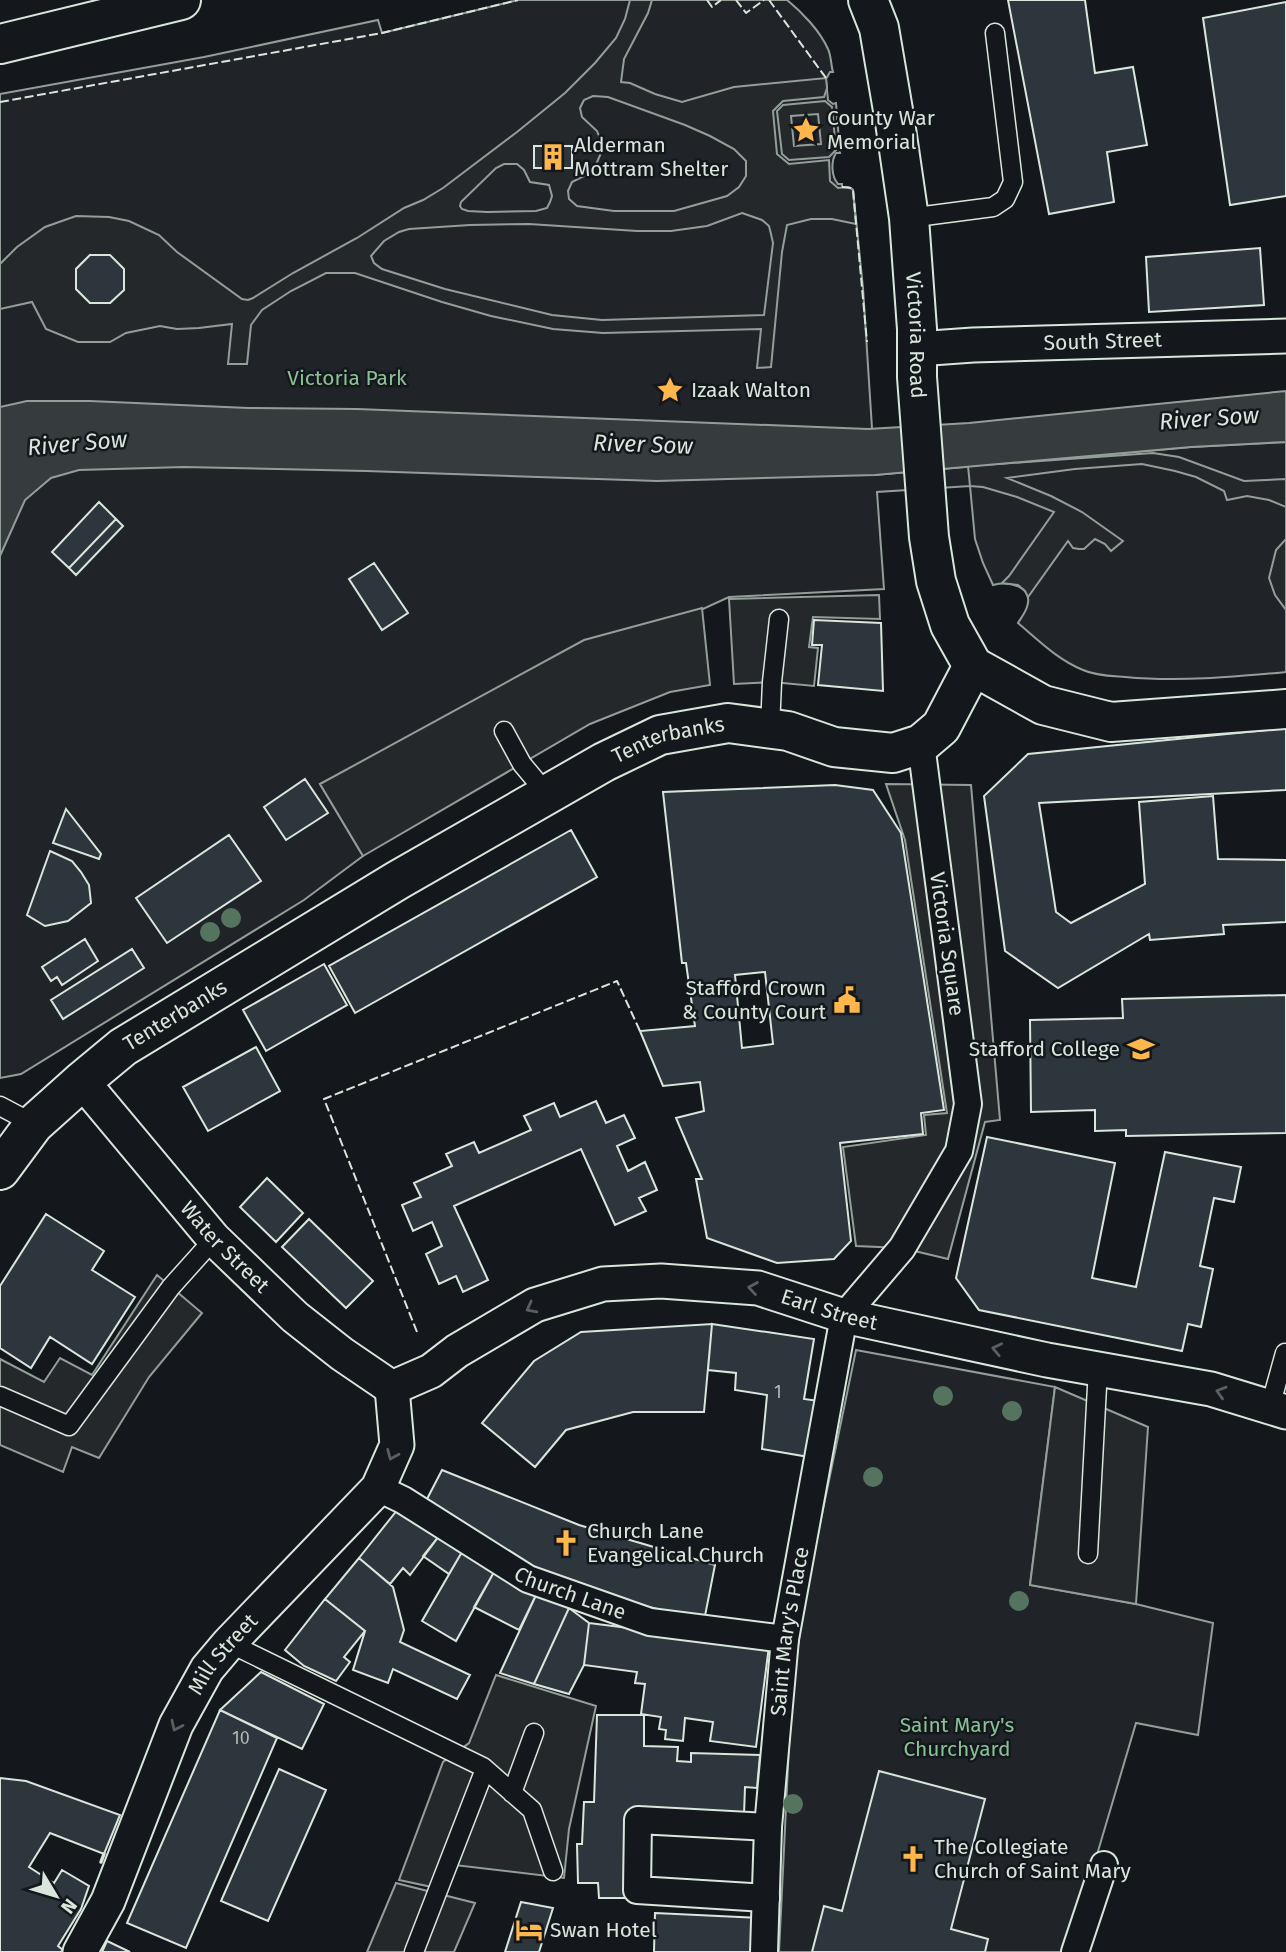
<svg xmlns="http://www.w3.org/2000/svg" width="1286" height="1952" font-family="'Fira Sans',sans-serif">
<rect width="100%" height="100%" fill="#14181c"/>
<!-- green -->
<path fill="#202428" stroke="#939e99" stroke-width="2" d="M518 0H787C802 12 820 31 828 49 831 55 831 65 833 72H830L826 79 828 100 833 104 836 103 840 153H836C831 161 831 176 838 184H842V187L851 188 853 190 863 288 875 475 1191 447 1286 442V672C1232 677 1179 682 1125 677 1112 676 1096 676 1083 670 1058 660 1038 640 1018 623 1021 618 1025 613 1027 607 1034 586 1009 581 993 585L983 563 975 539 970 486 877 492 884 589 729 597 320 784 363 856 304 900 21 1074 0 1078V94L204 57 378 20 382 33Z
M856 1350 1055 1387 1030 1585 1136 1604 1213 1623 1198 1735 1136 1723 1096 1858 1066 1952H779L791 1704 803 1606Z"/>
<!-- parking -->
<path fill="#24282b" stroke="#939e99" stroke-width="2" fill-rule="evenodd" d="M630 0H652L648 13 624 59 621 82 630 83 655 94 682 102 734 87 826 78 827 88 824 97 783 101 773 111 777 154 789 164 829 160 830 181 838 188 848 187 853 190 856 224 832 219H811L787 225 782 252 771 367 757 368 761 329 603 333 553 329 491 316 442 302 355 273H326L291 291 262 310 251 325 247 364H228L232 324 199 328 177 329 160 326 126 333 110 342H78L46 329 32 302 0 309V264L17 247 45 227 76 216 109 217 129 221 159 235 177 252 242 299 248 300 253 298 293 273 357 238 404 208 423 200 443 188 517 132 565 93 595 63 616 38 625 19ZM593 96 608 97 685 125 710 136 734 149 746 161V176L739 187 727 196 674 211H614L577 206 569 199 568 191 572 182 590 173 595 167 601 153 600 138 597 131 582 117 580 108 584 100ZM534 146H572V168H535ZM504 164H517L524 170 530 182 549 185 552 196 550 202 547 208 536 211 487 212 468 211 462 209 460 206 461 202 496 168ZM742 213 762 220 769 226 771 234 773 243 764 315 602 320 552 315 445 289 382 269 374 263 371 256 384 241 399 232 409 229 470 225 529 224 637 231H671L707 226ZM90 255 124 289 110 303H90L76 289V269Z
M825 101 832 107 836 150 829 157 789 160 782 154 777 111 783 105ZM818 114 821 144 794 146 791 116Z
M1153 453 1179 457 1244 481 1286 479V507L1269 500 1247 496 1227 500 1224 491 1196 477 1175 471 1142 464 1075 469 1007 478 1051 496 1082 512 1123 541 1111 551 1105 544 1095 539 1084 549H1079L1073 548 1068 541 1028 597 1025 591 1018 585 1002 583 1009 576 1054 512 1017 497 983 487 970 486 968 466Z
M1286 539V610L1275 595 1269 578 1276 550Z
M879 595 880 619 813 617 809 647 818 648 814 686 772 682 734 684 729 599Z
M702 608 710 685 670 692 590 724 363 856 320 784 584 640Z
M886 784 971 785 1000 1120 985 1122 948 1259 902 1248 856 1246 843 1147 926 1135 924 1115 947 1113 905 840Z
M157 1275 202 1313 149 1377 99 1458 72 1447 63 1472 0 1445V1359L44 1382 60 1358 92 1375Z
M1055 1387 1148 1427 1136 1604 1030 1585Z
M496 1675 596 1706 569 1829 564 1878 455 1865 446 1890 399 1880 443 1762 469 1743Z
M396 1883 475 1903 454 1952H367Z"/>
<!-- water -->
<path fill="#363b3e" stroke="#939e99" stroke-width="2" d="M1286 391V442L1191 447 875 475 657 481 366 471 184 467 79 470 51 478 25 500 0 556V407L27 401H90L248 408 357 409 868 429 969 423Z"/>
<!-- building -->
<path fill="#2c363c" stroke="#d8e6dc" stroke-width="2" fill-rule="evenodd" d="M1008 0H1085L1095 73 1133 67 1147 145 1107 152 1114 202 1049 214Z
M1286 2V196L1230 205 1203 18Z
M534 146H572V168H534Z
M1260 248 1264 305 1149 312 1146 257Z
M90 255H110L124 269V290L110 303H90L76 289V269Z
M99 502 116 519 69 568 52 552Z
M116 519 123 526 76 575 69 568Z
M374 563 408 613 382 630 349 579Z
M814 620 881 623 883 691 818 685 822 645H812Z
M1286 728V790L1039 803 1056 912 1071 923 1145 884 1139 802 1213 796 1218 859 1286 860V922L1223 925 1224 934 1150 940 1149 934 1058 988 1005 951 984 796 1028 754Z
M305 779 328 813 286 840 264 807Z
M835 785 873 790 901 833 944 1110 921 1113 923 1134 840 1143 851 1241 834 1259 777 1263 707 1238 696 1179H702L676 1118 704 1111 700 1082 663 1086 640 1031 695 1026 686 963H682L663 792ZM765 972 773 1044 742 1048 735 975Z
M66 809 101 854 99 859 53 843Z
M571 830 597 877 355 1013 329 966Z
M229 835 261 881 167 943 136 898Z
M50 851 72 861 81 872 89 885 91 903 68 921 45 926 27 915Z
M85 939 98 961 62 985 57 977 51 981 42 967Z
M132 949 144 968 63 1019 51 1000Z
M324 964 347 1005 266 1051 243 1010Z
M1286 995V1133L1126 1136V1130L1095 1131V1110L1031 1112 1030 1020 1123 1018 1122 999Z
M256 1047 280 1091 208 1131 183 1087Z
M596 1101 606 1123 624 1115 635 1138 617 1146 628 1171 645 1162 657 1190 639 1198 646 1211 615 1225 581 1149 454 1206 488 1280 463 1292 456 1276 439 1284 426 1254 442 1246 432 1222 413 1231 402 1205 421 1197 414 1183 452 1166 446 1154 474 1142 479 1153 531 1130 524 1116 554 1103 560 1117Z
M987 1137 1115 1163 1092 1278 1136 1287 1165 1152 1241 1167 1234 1202 1214 1198 1200 1266 1213 1269 1201 1327 1188 1324 1182 1351 979 1310 956 1278Z
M267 1178 303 1213 276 1242 240 1207Z
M46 1214 104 1251 92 1270 135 1297 92 1364 50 1337 31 1368 0 1348V1286Z
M309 1219 373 1281 346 1308 282 1247Z
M712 1324 704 1412H633L566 1430 535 1467 482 1423 534 1361 581 1332Z
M712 1324 814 1339 804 1399 819 1401 809 1457 762 1449 767 1395 735 1390 736 1373 708 1370Z
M442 1470 579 1525 715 1565 704 1621 606 1596 520 1561 427 1499Z
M398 1509 439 1536 410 1575 403 1568 390 1584 359 1558Z
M439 1536 462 1552 449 1574 423 1556Z
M462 1552 494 1572 456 1641 422 1621Z
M359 1558 393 1587 404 1630 400 1642 470 1675 457 1699 393 1669 388 1683 353 1670 365 1631 325 1599Z
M494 1572 537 1593 519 1630 474 1607Z
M537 1593 569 1608 534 1684 500 1673Z
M325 1599 365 1631 344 1657 350 1662 336 1681 304 1666 285 1650Z
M569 1608 589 1623 584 1665 569 1694 534 1684Z
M589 1623 769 1646 756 1747 710 1741 713 1722 685 1718 683 1741 665 1739 666 1730 659 1729 661 1717 641 1714 645 1684 635 1683 637 1672 584 1665Z
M261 1672 324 1704 302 1749 220 1710Z
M220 1710 277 1738 186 1948 127 1923Z
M597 1715H644V1746L678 1747 677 1761 691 1762V1753L760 1755 757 1788 745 1787 744 1815 635 1811V1898H599L598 1883H578L577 1844H582L584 1802H594Z
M279 1769 326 1790 268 1921 221 1901Z
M879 1771 985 1799 951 1929 988 1939 985 1952H812L824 1906 842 1911Z
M0 1778 26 1781 120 1815 104 1854 50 1833 29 1867 54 1883 62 1870 89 1886 81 1909 58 1946 63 1950 61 1952H0Z
M521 1902 553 1908 539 1952H505Z
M655 1913 760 1918 759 1952H654Z
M107 1941 130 1952H102Z"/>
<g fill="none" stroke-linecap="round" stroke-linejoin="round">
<defs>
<path id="service" d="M909 218 993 207 1005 199 1013 182 995 33
M770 728 772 682 779 619
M504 731 522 764 547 794
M0 1106 34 1124
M0 1396 69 1426 171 1287 214 1239
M1270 1407 1285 1353
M1088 1554 1098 1368
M229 1643 483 1767 532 1810 553 1871
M512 1793 534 1733
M414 1952 485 1769"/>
<g id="pedestrian">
<path id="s1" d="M378 1488 403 1500 528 1579 650 1622 785 1639"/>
<path d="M766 1898 637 1890 638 1820 768 1827"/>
<path id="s2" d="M764 1952 768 1827 785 1639 844 1316 902 1248 959 1151 968 1104 921 744"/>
<path d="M1075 1952 1104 1865"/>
</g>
<g id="minor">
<path id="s3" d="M917 349 973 345 1286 336"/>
<path id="s4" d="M82 1081 214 1239 295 1317 342 1354 392 1388"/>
<path id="s5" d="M392 1388 431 1371 457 1351 535 1305 603 1284 661 1281 758 1288 844 1316 1047 1360 1211 1389 1286 1412"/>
<path id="s6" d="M80 1952 108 1901 176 1725 207 1669 229 1643 378 1488 397 1445 392 1388"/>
</g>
<g id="tertiary">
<path id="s7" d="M0 1170 34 1124 82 1081 123 1047 398 880 604 762 660 735 728 723 788 731 834 747 893 753 921 744 941 727 973 666"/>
</g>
<g id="trunk">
<path id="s8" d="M868 0 879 28 895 122 909 218 917 329V377L929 537 936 581 950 625 973 666 1043 705 1111 722 1286 709"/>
<path d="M0 44 181 0"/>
</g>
</defs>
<!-- service casing -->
<use href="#service" stroke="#d8e6dc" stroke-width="21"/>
<!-- pedestrian casing -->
<use href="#pedestrian" stroke="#d8e6dc" stroke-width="30"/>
<!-- minor casing -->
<use href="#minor" stroke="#d8e6dc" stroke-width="37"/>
<!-- tertiary casing -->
<use href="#tertiary" stroke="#d8e6dc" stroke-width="42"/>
<!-- trunk casing -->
<use href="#trunk" stroke="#d8e6dc" stroke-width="42"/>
<!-- service -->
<use href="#service" stroke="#14181c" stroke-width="18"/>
<!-- pedestrian -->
<use href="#pedestrian" stroke="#14181c" stroke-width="26"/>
<!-- minor -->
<use href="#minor" stroke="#14181c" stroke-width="33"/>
<!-- tertiary -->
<use href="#tertiary" stroke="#14181c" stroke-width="38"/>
<!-- trunk -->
<use href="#trunk" stroke="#14181c" stroke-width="38"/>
<!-- fence -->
<path stroke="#d8e6dc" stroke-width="2" stroke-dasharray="9 3.5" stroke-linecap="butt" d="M707 0 712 7 721 0
M736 0 746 13 764 0
M769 0 826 78
M0 102 382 33 518 0
M842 187 851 188 853 190 867 342
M417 1332 324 1099 617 981 640 1031"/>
<!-- wall -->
<path stroke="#d8e6dc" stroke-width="3.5" d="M101 1862 104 1854"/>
</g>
<!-- trees -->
<g fill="#55745f">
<circle cx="231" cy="918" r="10"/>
<circle cx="210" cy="932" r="10"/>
<circle cx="943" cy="1396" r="10"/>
<circle cx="1012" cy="1411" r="10"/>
<circle cx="873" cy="1477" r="10"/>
<circle cx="1019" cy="1601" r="10"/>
<circle cx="793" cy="1804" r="10"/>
</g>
<!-- one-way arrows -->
<defs><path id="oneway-chevron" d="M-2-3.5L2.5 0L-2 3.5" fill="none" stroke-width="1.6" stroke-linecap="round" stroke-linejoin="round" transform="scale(1.75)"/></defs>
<g stroke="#59605f">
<use href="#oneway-chevron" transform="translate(753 1288) rotate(-171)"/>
<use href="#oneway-chevron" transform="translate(531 1308) rotate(152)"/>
<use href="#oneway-chevron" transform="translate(997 1349) rotate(-168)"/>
<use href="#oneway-chevron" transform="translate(1221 1392) rotate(-163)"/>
<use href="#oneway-chevron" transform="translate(392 1455) rotate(113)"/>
<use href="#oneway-chevron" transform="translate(176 1726) rotate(115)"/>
</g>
<!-- icons -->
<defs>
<symbol id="sight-bare" viewBox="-9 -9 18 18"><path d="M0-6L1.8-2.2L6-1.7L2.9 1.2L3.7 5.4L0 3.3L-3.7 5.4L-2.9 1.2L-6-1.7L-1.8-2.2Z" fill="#ffb74d" stroke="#14181c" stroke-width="2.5" paint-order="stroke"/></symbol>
<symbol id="building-bare" viewBox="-9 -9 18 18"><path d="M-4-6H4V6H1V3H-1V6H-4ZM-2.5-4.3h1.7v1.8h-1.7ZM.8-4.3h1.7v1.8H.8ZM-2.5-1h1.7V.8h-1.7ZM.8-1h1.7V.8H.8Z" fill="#ffb74d" stroke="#14181c" stroke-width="2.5" paint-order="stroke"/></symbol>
<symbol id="civic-bare" viewBox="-9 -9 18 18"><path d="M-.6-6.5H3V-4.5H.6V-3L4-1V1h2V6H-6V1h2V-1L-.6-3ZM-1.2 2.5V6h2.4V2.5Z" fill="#ffb74d" stroke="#14181c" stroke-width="2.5" paint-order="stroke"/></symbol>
<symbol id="university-bare" viewBox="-9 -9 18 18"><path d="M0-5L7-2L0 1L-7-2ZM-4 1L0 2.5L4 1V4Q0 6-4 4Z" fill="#ffb74d" stroke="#14181c" stroke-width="2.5" paint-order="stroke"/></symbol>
<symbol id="church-bare" viewBox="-9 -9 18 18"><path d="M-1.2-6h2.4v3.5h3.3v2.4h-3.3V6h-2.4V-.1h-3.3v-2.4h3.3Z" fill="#ffb74d" stroke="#14181c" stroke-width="2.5" paint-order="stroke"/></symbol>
<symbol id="hotel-bare" viewBox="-9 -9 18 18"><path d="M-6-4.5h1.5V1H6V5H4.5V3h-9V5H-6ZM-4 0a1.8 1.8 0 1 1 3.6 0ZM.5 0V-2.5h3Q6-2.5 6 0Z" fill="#ffb74d" stroke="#14181c" stroke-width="2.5" paint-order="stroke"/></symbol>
</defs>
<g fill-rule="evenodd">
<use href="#sight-bare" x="787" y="111" width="38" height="38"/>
<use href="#building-bare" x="534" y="138" width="38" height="38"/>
<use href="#sight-bare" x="651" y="371" width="38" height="38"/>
<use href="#civic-bare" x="828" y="981" width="38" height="38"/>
<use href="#university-bare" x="1122" y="1030" width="38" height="38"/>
<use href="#church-bare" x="547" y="1524" width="38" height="38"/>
<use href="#church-bare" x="894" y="1840" width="38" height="38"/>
<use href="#hotel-bare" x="510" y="1911" width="38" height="38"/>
</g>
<g text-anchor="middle" stroke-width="5" stroke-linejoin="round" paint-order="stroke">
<!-- number labels -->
<g font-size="18" fill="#adbab4">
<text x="778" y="1398">1</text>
<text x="241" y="1744">10</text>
</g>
<!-- poi labels -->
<g font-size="21" fill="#d8e6dc" stroke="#14181c" text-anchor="start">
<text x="827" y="125">County War<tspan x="827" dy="24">Memorial</tspan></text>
<text x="574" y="152">Alderman<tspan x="574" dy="24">Mottram Shelter</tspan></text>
<text x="691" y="397">Izaak Walton</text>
<text x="826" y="995" text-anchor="end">Stafford Crown<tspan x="826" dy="24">&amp; County Court</tspan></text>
<text x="1120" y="1056" text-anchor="end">Stafford College</text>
<text x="587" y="1538">Church Lane<tspan x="587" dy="24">Evangelical Church</tspan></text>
<text x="934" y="1854">The Collegiate<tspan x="934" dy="24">Church of Saint Mary</tspan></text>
<text x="550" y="1937">Swan Hotel</text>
</g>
<!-- street labels -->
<g font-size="21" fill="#d8e6dc" stroke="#14181c">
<text dy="7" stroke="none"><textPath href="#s8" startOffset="340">Victoria Road</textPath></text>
<text dy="7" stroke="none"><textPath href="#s3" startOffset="186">South Street</textPath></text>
<text dy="7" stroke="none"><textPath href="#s7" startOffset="803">Tenterbanks</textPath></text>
<text transform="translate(947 944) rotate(82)" y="7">Victoria Square</text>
<text dy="7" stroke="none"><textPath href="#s7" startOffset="236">Tenterbanks</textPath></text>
<text dy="7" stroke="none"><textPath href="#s4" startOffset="219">Water Street</textPath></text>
<text dy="7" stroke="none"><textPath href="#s5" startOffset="467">Earl Street</textPath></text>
<text dy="7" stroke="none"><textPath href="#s1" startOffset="220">Church Lane</textPath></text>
<text dy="7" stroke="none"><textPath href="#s2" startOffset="322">Saint Mary's Place</textPath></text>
<text dy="7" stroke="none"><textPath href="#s6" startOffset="332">Mill Street</textPath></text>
</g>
<!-- park labels -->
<g font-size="21" fill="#8ac095" stroke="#14181c">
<text x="347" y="385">Victoria Park</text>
<text x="957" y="1732">Saint Mary's<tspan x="957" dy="24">Churchyard</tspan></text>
</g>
<!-- water labels -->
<g font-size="23" font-style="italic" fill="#d8e6dc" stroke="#14181c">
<text transform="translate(1209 418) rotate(-4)" y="8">River Sow</text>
<text transform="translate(77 443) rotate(-5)" y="8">River Sow</text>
<text transform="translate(643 444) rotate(2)" y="8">River Sow</text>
</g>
</g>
<!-- north arrow -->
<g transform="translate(56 1896) rotate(128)" stroke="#14181c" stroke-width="5" paint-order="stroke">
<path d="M0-5L12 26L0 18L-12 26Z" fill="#d8e6dc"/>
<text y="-10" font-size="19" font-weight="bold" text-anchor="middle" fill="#d8e6dc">N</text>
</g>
</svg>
